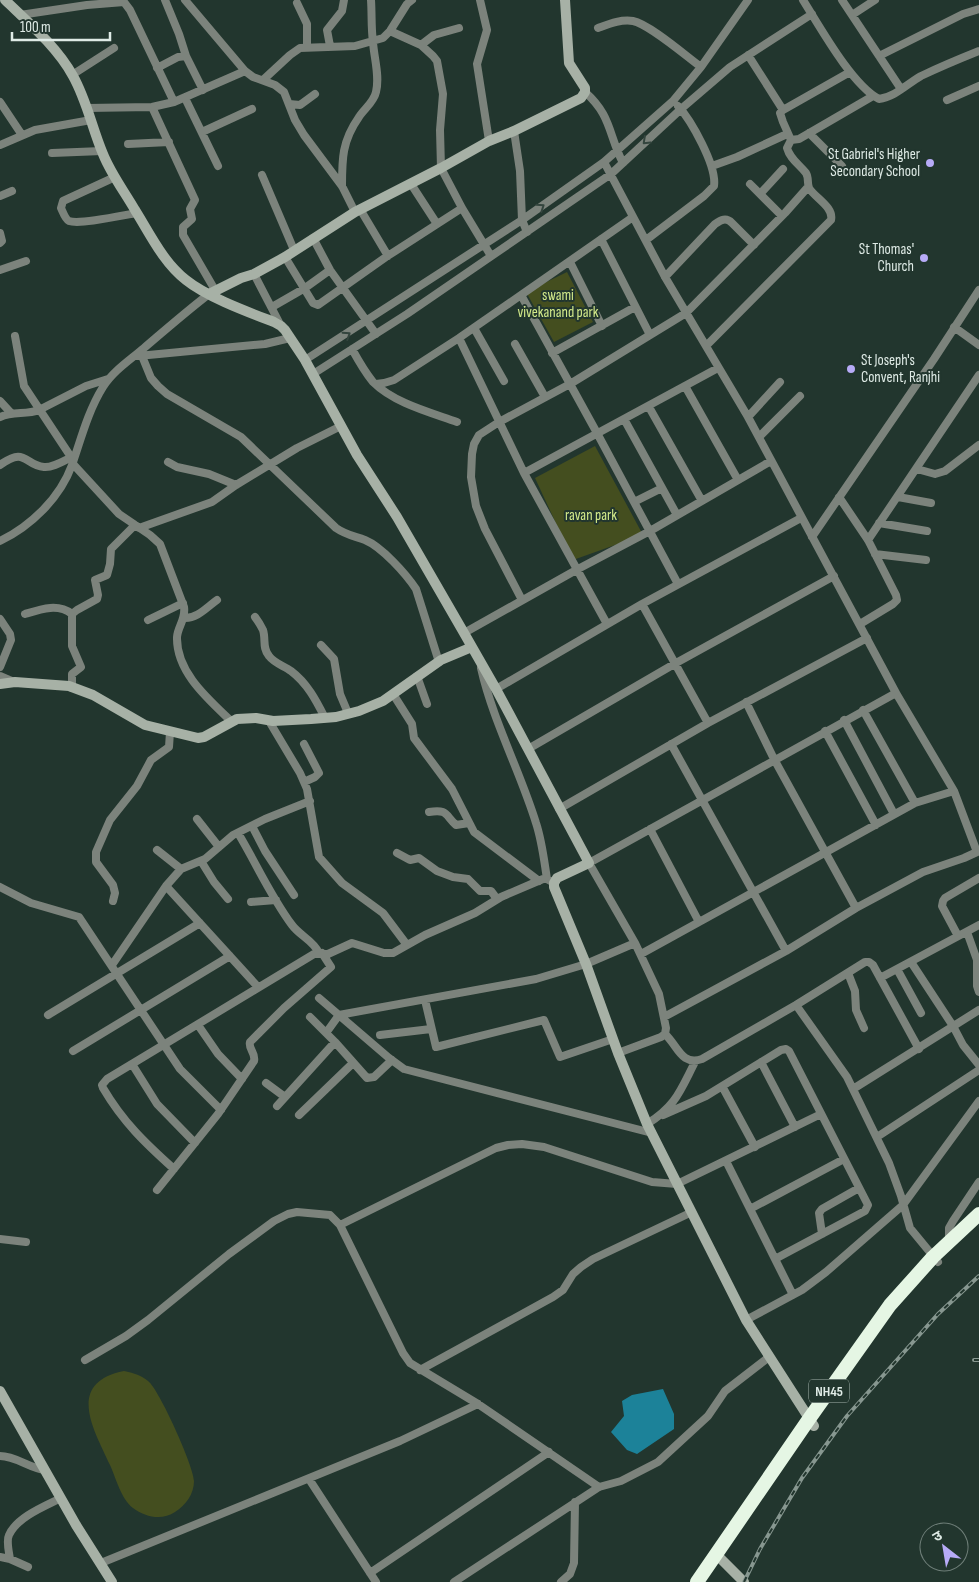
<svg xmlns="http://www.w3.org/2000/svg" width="979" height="1582" font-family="'Sofia Sans Condensed','Noto Sans Devanagari',sans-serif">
<rect width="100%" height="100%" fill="#22362e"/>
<!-- green -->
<path fill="#444e1f" d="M567 272 593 322 554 342 526 292Z
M595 446 643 535 573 560 535 478Z
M124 1371C133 1373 141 1375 148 1381 159 1389 194 1467 194 1481 194 1494 186 1505 175 1512 162 1521 145 1517 133 1508 121 1499 116 1478 110 1465 94 1430 65 1383 124 1371Z"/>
<!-- water -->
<path fill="#1c8299" d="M663 1389 674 1414V1429L637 1454 627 1450 611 1432 624 1416 622 1401 632 1395Z"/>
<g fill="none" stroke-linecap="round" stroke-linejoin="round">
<!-- street -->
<path stroke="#7c837c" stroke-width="8" d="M165 0 179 34 186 56
M185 0 245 71 253 77 275 85 284 92 295 120 304 135 342 186 355 212
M480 0 487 30 477 64 489 141
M803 0C820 27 852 85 879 99 895 97 907 84 921 76 940 67 959 59 979 51
M842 0 901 89
M297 3 307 24V47
M20 15 87 5 124 2 130 10 174 102
M852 15 875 0
M598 28C609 24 621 19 633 21 649 24 686 56 701 67
M390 31 421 45 433 56 437 61 443 94 440 130 441 168 462 208 491 256
M421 45 434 35 459 28
M330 46 327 30 342 11 344 0
M748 55 783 110
M879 56 963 14 979 9
M157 68 178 57 186 56 203 90
M72 75 114 48
M263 80 290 55 300 48 355 46 383 38 390 31 407 4 412 0
M585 92C612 116 608 134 623 163
M185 98 218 166
M947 100 979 86
M0 102 22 135
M289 104 300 105 315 94
M152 107 195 200 190 209 192 219 183 227V235L215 290
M87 108 152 107 174 102 245 71
M514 131 520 171 522 220 527 232
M202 132 252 109
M809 133 842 166
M791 140 783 122 780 113 783 110 850 72
M128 144 169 142
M0 145 35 130 91 120
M52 153 102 151
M712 166 737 157 787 134
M262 175 294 250
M115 177 63 201 61 208C63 212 65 219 69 221 80 225 124 215 137 213
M411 184 437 224
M750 184 782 216
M342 186C342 159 342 141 359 117 364 109 374 102 376 92 380 76 374 58 373 42 371 28 372 14 371 0
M760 194 783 169
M0 196 12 191
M360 209 388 256
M633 217 521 295 597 433 678 584
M0 233 2 241 0 243
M313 238 330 270 376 334
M601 239 650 335
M646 240 704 196 714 186C717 166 691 120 678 106
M285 257 313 303 318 305 386 257 462 208
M570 262 602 326
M0 270 26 261
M254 274 281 326
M665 277 715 224C721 220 726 217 732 223L754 245
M272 307 305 288 330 270
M954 327 979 345
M474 328 504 381
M15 336 24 386 71 457
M459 338 524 473 607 624
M515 344 545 397
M706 346 831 220C834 207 815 198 809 188 807 183 809 178 806 173 799 164 790 159 787 148L791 140 799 139 873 96
M352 349C358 360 365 372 373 382 394 403 429 412 457 422
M552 353 635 307
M138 356 265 344 290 338
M142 356 151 378 158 386 167 394 241 437 336 528C346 535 354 536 365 540 382 547 406 574 416 589L439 662
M305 360 522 220 604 162 673 101 701 67 748 0
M313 374 407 314 611 174 681 109 730 67 812 14
M376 384 384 383 394 380 459 338 521 295
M685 386 738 480
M0 401 11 413
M649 407 702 501
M0 417C13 411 26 415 39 410L86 386 108 379
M748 417 780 382
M624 419 677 515
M759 437 800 396
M168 462 177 467 209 474 236 485
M73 464 119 514 150 535 160 544 184 607C186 619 178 626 177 637 176 672 208 699 231 721
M0 465C26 446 24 465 44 467 53 468 65 460 74 456
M917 469 935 474 945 471 979 445
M524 473 718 368
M839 497 868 540 896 595 897 600 893 604 860 624
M898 497 931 503
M634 502 662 488
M879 523 927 531
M139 528 212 502 236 485 297 448 341 426
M812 537 934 359 979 290
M868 540 979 375
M0 541C31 526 60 498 72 465 81 439 88 411 103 387 113 371 130 360 144 348 165 330 187 311 209 294
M875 554 926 560
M522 600 485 529 476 506 471 477 472 454 474 444 479 435 499 422 570 384 686 313 785 213 808 187
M642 604 708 723
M25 614C41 609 58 603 72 614
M255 617C258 621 261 626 263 630 266 639 262 648 269 656 274 663 284 666 291 671 307 683 316 700 325 718
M184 618C197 619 207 607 217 600
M0 619 10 634 11 640 0 667
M148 620 183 603
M464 633 578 569 650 531 771 461
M321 645 334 659 340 694 348 713
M481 668C493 721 520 771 536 823 542 841 544 860 547 879
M0 676 14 682
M417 676 427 704
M72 688V674L81 667 72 646V614L77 610 97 599 98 595 95 580 107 575 110 564 111 549 135 525
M496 689 642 604 801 518
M393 694 412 724 414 738 452 789 474 832 539 881
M746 702 774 759 856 908
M863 710 915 803
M844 720 894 814
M269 721 300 773 307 789 319 857 342 883 383 913 407 945
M825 731 876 825
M304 744 319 773 315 777 304 782
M671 744 786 951
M528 749 676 663 834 576
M559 809 708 723 867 638
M429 812C448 809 445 815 456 825L469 823
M197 819 219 847
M252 826 265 851 294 895
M650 829 699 922
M238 833C256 863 271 897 292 925 300 936 313 940 319 953
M157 850 181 869
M397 853 410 860 419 858 437 871 453 877 468 879 480 891H491L497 899
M201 861 214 882 228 899
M166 886 258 987
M0 887 31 903 79 917 180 1069 221 1110
M113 901 115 893 113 885 96 862V852L110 820 137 786 151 760 169 747 170 732
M251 902 276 900
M967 932 977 960V986L979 992
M958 936 942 906 943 901 945 898 979 878
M641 954 915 803 954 791
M911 962 953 1026 963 1045 979 1065
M112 965 166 886 181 869 205 859 233 835 265 819 310 801
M897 969 921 1013
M848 973 855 991 856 1010 864 1028
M880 978 979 925
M319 998 389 1058 404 1069 652 1133
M425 1000 436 1047 544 1020 560 1057 613 1039
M796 1005 847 1077 889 1163 901 1196 910 1228 938 1262
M48 1015 200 923
M310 1017 335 1042 367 1078 374 1077 392 1060
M664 1017 786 951 856 908 923 872 964 858 977 852 954 791 896 693
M198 1025 218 1054 242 1079
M326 1033 339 1015 536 979 586 964 635 943 589 863 896 693 748 417 665 277 604 162
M665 1034C678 1046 681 1066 702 1059L796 1005 865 962H869L873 965 919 1049
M380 1035 431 1029
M73 1051 230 956
M618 1053 661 1037 665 1034 666 1028 659 994 635 943
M761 1062 795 1127
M132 1064 157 1104 195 1143
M266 1083 285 1097
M722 1086 755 1147
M853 1089 979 1010
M277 1106 335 1042
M299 1115 353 1063
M663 1115 706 1096 781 1050 786 1049 789 1051 868 1205 865 1211 775 1259
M647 1124C676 1106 680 1091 695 1062
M877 1137 979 1070
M726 1161 793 1295
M174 1169C145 1143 123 1122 103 1088L102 1085 107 1079 314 954H328L352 943 384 953H393L425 935 475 913 501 897 543 879H547L554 883
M157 1190 218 1114 254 1061C256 1053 248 1049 250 1042L284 1008 331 967 322 953
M750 1209 844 1159
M340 1225 496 1148 508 1145 522 1144 544 1147 652 1182 677 1184 821 1114
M822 1234 819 1213 822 1209 859 1188
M0 1239 26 1242
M949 1241V1228L953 1221 979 1182
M746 1320 802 1290 826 1272 903 1205 979 1101
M85 1360 126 1336 148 1320 229 1254 274 1221 288 1214 297 1212 330 1215 340 1225 403 1353 410 1363 478 1404 599 1487
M420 1370 553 1297 563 1290 573 1274 581 1267 593 1259 692 1212
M0 1456C16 1456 29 1468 45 1470
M309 1479 376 1582
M0 1557 10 1559 28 1567
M10 1559C9 1552 6 1541 9 1535 17 1517 45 1506 61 1498
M101 1563 400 1441 478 1404
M370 1573 549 1452
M454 1582 599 1487 621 1481 658 1462 708 1416 725 1391 769 1357
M561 1582 570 1574 574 1563 575 1502"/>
<!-- secondary -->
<path stroke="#a7b1a6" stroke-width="10" d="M5 0C29 23 57 47 73 76 87 101 92 128 103 154 111 174 124 191 135 210 150 234 163 262 186 280 207 297 248 312 274 322L281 326 285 330 305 360 357 455 397 517 464 633 496 689 589 863 557 878 554 883V887L586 964 618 1053 647 1124 746 1320 814 1426
M209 294 241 278 254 274 285 257 355 212 441 168 489 141 514 131 581 98 585 92V88L569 63 565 0
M0 684 15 682 69 686 93 695 145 725 198 738 204 737 237 719 256 718 273 721 311 719 336 717 359 711 383 701 441 660 472 647
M0 1391 76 1525 112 1582
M716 1554 744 1582"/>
<!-- highway -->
<path stroke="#e5f6e4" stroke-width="14" d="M697 1582 809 1419 890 1305 933 1257 979 1214"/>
<defs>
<path id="rail" d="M974 1360H979
M744 1582 760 1549 802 1478 847 1416 938 1314 979 1276"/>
</defs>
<!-- rail casing -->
<use href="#rail" stroke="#879790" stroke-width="4"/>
<!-- rail -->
<use href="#rail" stroke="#22362e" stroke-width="2" stroke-dasharray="5.5" stroke-linecap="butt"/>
</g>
<!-- one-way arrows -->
<defs><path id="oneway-chevron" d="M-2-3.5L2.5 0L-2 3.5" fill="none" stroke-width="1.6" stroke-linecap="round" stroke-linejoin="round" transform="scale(1.25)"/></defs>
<g stroke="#34453e">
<use href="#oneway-chevron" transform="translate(646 141) rotate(137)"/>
<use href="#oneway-chevron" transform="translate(541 207) rotate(-34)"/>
<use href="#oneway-chevron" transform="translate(347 335) rotate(-33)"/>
</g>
<!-- markers -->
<g fill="#b7abf7" stroke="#22362e" stroke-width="2">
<circle cx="930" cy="163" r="5"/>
<circle cx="924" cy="258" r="5"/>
<circle cx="851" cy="369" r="5"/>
</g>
<g text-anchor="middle" stroke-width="4" stroke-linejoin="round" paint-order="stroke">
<!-- shield labels -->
<rect fill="#22362e" stroke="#a6b5af" stroke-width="1" x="809" y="1379.5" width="40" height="23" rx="4"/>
<g font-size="14" font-weight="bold" fill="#dfebe6">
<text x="829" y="1396">NH45</text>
</g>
<!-- poi labels -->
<g font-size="15" fill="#dfebe6" stroke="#22362e" text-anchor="end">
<text x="920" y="159">St Gabriel's Higher<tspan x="920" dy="17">Secondary School</tspan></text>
<text x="914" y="254">St Thomas'<tspan x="914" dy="17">Church</tspan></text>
<text x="861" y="365" text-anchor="start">St Joseph's<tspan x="861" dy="17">Convent, Ranjhi</tspan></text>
</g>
<!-- park labels -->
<g font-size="15" fill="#d3ea8a" stroke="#22362e">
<text x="558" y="300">swami<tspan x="558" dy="17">vivekanand park</tspan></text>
<text x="591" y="520">ravan park</text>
</g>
</g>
<!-- north arrow -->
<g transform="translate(944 1547) rotate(329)"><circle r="24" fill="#22362e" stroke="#6e7e78"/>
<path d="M0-4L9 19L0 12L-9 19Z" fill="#b7abf7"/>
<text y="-8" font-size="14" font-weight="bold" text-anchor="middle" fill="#dfebe6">उ</text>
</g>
<!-- scale -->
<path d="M12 32v8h98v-8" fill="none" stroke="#dfebe6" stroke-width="2.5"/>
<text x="20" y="32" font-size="15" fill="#dfebe6" stroke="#22362e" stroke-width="4" paint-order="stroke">100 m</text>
</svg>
